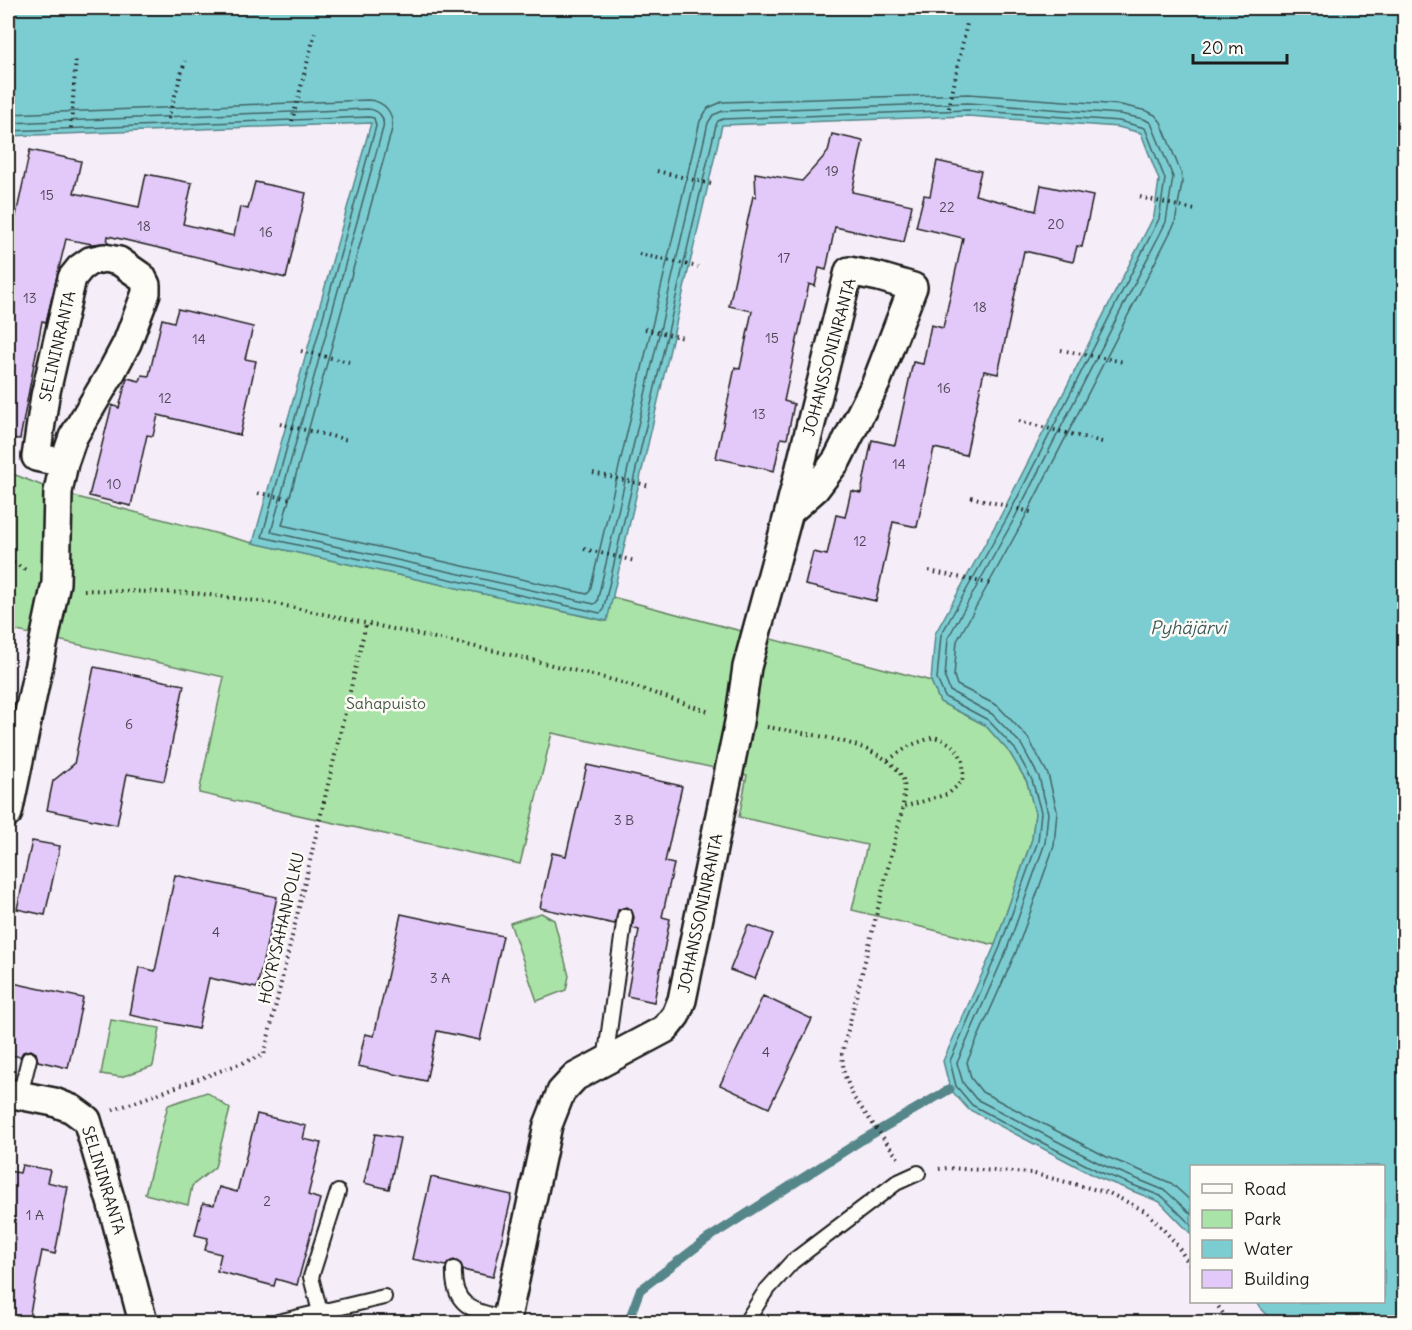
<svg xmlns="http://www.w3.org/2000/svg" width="1412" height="1330" font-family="Delius,sans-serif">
<rect width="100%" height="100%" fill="#f5edf8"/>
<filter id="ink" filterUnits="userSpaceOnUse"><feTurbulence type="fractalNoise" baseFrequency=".0167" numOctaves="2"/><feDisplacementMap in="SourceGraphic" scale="12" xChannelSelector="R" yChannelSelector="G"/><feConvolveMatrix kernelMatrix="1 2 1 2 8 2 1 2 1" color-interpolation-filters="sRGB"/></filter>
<g filter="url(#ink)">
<!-- green -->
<path fill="#aae3a7" stroke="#638062" stroke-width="1.5" d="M8 472 58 492 253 543 606 621 612 597 931 681 940 702 985 725 1010 753 1027 782 1035 813 1032 839 995 945 852 910 867 845 739 817 747 775 552 733 520 864 199 793 224 677 8 629Z
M541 913 554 920 569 976 566 990 537 1001 510 923Z
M111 1020 160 1028 153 1066 121 1077 101 1074Z
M207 1092 230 1109 215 1167 192 1186 188 1205 145 1194 168 1105Z"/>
<!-- water -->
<path fill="#7bcdd2" stroke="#558689" stroke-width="1.5" d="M8 8H1404V1322H1274L1255 1302H1384V1166H1192L1191 1234 1160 1202 1097 1177 968 1109 950 1089 943 1061 995 945 1032 839 1035 813 1027 782 1010 753 985 725 940 702 931 681 935 634 1001 515 1154 216 1159 180 1141 133 1118 127 968 116 722 125 607 621 253 543 371 123 8 136Z"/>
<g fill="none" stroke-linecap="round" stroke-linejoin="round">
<!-- shore -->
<path stroke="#426365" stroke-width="1.5" d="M8 114 368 100C385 101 394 113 392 129L282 525 587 594 590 591 700 121 708 108 722 102 968 94 1121 105 1147 111 1155 115 1161 122 1181 173 1182 183 1175 223 1021 525 957 641 954 676 957 685 998 706 1028 738 1048 774 1057 811 1054 846 1016 952 967 1062 971 1078 982 1092 1107 1157 1171 1183 1192 1202
M8 123 368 109C379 110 385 117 383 128L271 532 594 604 597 602 708 123 713 115 723 111 968 103 1120 114 1144 119 1151 123 1173 177 1166 222 1013 521 948 638 945 678 950 691 992 714 1021 744 1039 777 1048 813 1045 843 1007 949 957 1063 963 1083 976 1099 1103 1165 1166 1191 1192 1215
M8 131 369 117 374 118 376 126 262 537 600 613 603 611 716 125 718 121 723 119 968 110 1119 121 1145 128 1165 179 1159 219 1007 518 941 635 937 679 945 697 988 720 1015 749 1032 780 1041 812 1038 841 1000 947 950 1061 956 1086 972 1105 1035 1139 1100 1172 1163 1197 1192 1226"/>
<!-- stream -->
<path stroke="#558689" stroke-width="9" d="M628 1322 640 1290 707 1239 862 1140 950 1089"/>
</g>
<!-- building -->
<path fill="#e3c9f9" stroke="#1c1c1c" stroke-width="1.5" d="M832 134 863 141 852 192 912 205 904 242 835 227 826 270 819 268 815 286 809 284 784 401 794 404 787 439 781 438 774 471 716 458 735 367 740 369 752 311 729 306 753 196 756 197 755 173 802 181 828 152Z
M30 150 81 161 74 193 139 207 146 174 192 183 183 224 234 236 240 207 248 209 255 182 306 193 286 278 108 236 107 243 92 244 66 239 46 322 42 321 20 439 8 438V253Z
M937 161 981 171 975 195 1036 211 1041 185 1093 196 1082 247 1077 246 1073 262 1024 251 998 374 984 371 966 455 934 448 917 527 893 522 876 601 805 585 813 552 827 555 836 515 845 517 851 491 861 493 872 440 895 445 913 362 923 364 931 325 943 328 963 238 916 227 924 195 930 196Z
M178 309 253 327 245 359 256 361 240 435 158 415 153 436 147 435 131 506 89 496 112 405 119 408 127 378 140 381 142 375 149 376 162 319 174 322Z
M94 667 184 685 164 781 127 774 117 825 47 810 53 781 74 764Z
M587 765 682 786 665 862 674 864 662 917 670 919 654 1002 627 996 639 930 632 928 634 917 631 909 626 907 618 910 615 924 540 908 552 853 566 856Z
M32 841 60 846 45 915 17 909Z
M175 875 277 897 257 988 209 978 198 1029 130 1015 139 967 155 971Z
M401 914 503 936 480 1040 437 1031 426 1081 358 1066 365 1034 374 1036Z
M748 925 773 934 755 979 730 970Z
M8 982 83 998 68 1068 38 1061 36 1053 31 1050 23 1052 20 1057 8 1054Z
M763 996 812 1019 769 1108 720 1085Z
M257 1114 306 1126 303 1139 321 1143 308 1195 320 1199 297 1285 276 1279 274 1286 217 1271 221 1254 205 1250 208 1238 195 1235 203 1203 214 1205 219 1187 237 1192Z
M375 1134 400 1138 389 1189 364 1183Z
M22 1165 50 1170 47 1182 68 1187 55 1254 42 1251 28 1323H8V1171L20 1173Z
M431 1177 512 1195 493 1277 463 1270 461 1264 454 1260 449 1262 446 1266 412 1259Z"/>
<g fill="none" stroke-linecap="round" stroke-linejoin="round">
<defs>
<path id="service" d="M605 1061 625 916
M20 1095 29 1059
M454 1269C452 1307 474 1311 506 1319
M320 1312 311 1277 338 1192
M278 1322 384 1297
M746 1322 765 1292 792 1262 896 1183 918 1173"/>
<path id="minor" d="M8 813 56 583 58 492 64 463 73 437 110 375 127 343 146 293V285L142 277 119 261 104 258 90 261 80 268 72 278 45 396 36 457 64 463
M8 1093 54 1102 72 1109 87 1120 112 1205 143 1322
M506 1322 548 1125 561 1092 575 1077 665 1029 676 1015 682 1000 739 722 747 667 789 512 849 271 879 277 913 287 876 383 837 460 815 489 789 512"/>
</defs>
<!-- service casing -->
<use href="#service" stroke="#1c1c1c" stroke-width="18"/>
<!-- minor casing -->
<use href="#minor" stroke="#1c1c1c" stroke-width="32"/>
<!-- path -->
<path stroke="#1c1c1c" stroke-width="4" stroke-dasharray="1.5 4.5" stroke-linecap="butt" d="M949 108 967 23
M168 119 185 61
M292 121 316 29
M71 128 76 57
M657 171 715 185
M1140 197 1195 210
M639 254 698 267
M645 329 684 338
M1061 350 1124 362
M301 351 349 362
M1019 421 1106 443
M280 424 348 440
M593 473 650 486
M258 493 291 499
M971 497 1034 513
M584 549 635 561
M8 560 26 570
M929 571 991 584
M84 590 194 593 272 603 495 651 621 682 710 712
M767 727C804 734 886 741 903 779 906 786 903 799 903 807L842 1054 844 1074 854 1098 898 1158
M888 760 911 745 934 737C957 743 967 758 962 782L948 794 903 807
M113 1110 264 1055 366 624
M939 1169 948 1168 1031 1173 1109 1193 1147 1212 1174 1241 1192 1268
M1215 1302 1229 1322"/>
<!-- service -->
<use href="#service" stroke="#fdfcf7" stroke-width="14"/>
<!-- minor -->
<use href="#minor" stroke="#fdfcf7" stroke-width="27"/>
</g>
</g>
<g text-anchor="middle" stroke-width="5" stroke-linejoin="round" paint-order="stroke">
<!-- number labels -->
<g font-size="14" fill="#4e4753">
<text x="832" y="176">19</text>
<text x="47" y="200">15</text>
<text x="947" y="212">22</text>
<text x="1056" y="229">20</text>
<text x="144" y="231">18</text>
<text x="266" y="237">16</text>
<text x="784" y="263">17</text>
<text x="30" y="303">13</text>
<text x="980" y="312">18</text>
<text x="772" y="343">15</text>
<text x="199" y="344">14</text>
<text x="944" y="393">16</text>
<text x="165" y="403">12</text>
<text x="759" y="419">13</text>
<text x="899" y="469">14</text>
<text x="114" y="489">10</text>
<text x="860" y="546">12</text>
<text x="129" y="729">6</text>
<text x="624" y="825">3 B</text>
<text x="216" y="937">4</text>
<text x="440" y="983">3 A</text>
<text x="766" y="1057">4</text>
<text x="267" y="1206">2</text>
<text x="35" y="1220">1 A</text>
</g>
<!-- street labels -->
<g font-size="16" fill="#1c1c1c" stroke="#fdfcf7">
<text transform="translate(57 346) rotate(-77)" y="6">SELININRANTA</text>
<text transform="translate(829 357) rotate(-75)" y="6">JOHANSSONINRANTA</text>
<text transform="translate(700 913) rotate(-78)" y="6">JOHANSSONINRANTA</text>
<text transform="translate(281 928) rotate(-77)" y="6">HÖYRYSAHANPOLKU</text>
<text transform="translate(104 1180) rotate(73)" y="6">SELININRANTA</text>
</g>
<!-- park labels -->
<g font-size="16" fill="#475846" stroke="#fdfcf7">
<text x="386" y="709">Sahapuisto</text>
</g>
<!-- water labels -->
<g font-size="18" font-style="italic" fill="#3d5a5c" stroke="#fdfcf7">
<text x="1188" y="634">Pyhäjärvi</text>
</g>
</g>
<!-- margin -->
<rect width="1412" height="1330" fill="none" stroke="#fdfcf7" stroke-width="30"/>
<rect x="15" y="15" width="1382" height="1300" fill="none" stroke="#1c1c1c" stroke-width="2" filter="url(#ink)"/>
<!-- legend -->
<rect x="1190" y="1165" width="195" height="138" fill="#fdfcf7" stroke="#a3a29f" stroke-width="1.5"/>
<rect x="1202" y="1184" width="30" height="9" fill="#fdfcf7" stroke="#a3a29f" stroke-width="1.5"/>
<text x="1244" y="1195" font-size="18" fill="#1c1c1c">Road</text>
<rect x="1202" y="1210" width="30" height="18" fill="#aae3a7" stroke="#a3a29f" stroke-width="1.5"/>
<text x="1244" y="1225" font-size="18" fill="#1c1c1c">Park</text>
<rect x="1202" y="1240" width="30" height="18" fill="#7bcdd2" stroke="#a3a29f" stroke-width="1.5"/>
<text x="1244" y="1255" font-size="18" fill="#1c1c1c">Water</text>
<rect x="1202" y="1270" width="30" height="18" fill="#e3c9f9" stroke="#a3a29f" stroke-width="1.5"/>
<text x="1244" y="1285" font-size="18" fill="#1c1c1c">Building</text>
<!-- scale -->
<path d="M1193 54v9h94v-9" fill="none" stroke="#1c1c1c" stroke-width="3"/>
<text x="1202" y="54" font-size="18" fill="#1c1c1c" stroke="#fdfcf7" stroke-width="4.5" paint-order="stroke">20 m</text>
</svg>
